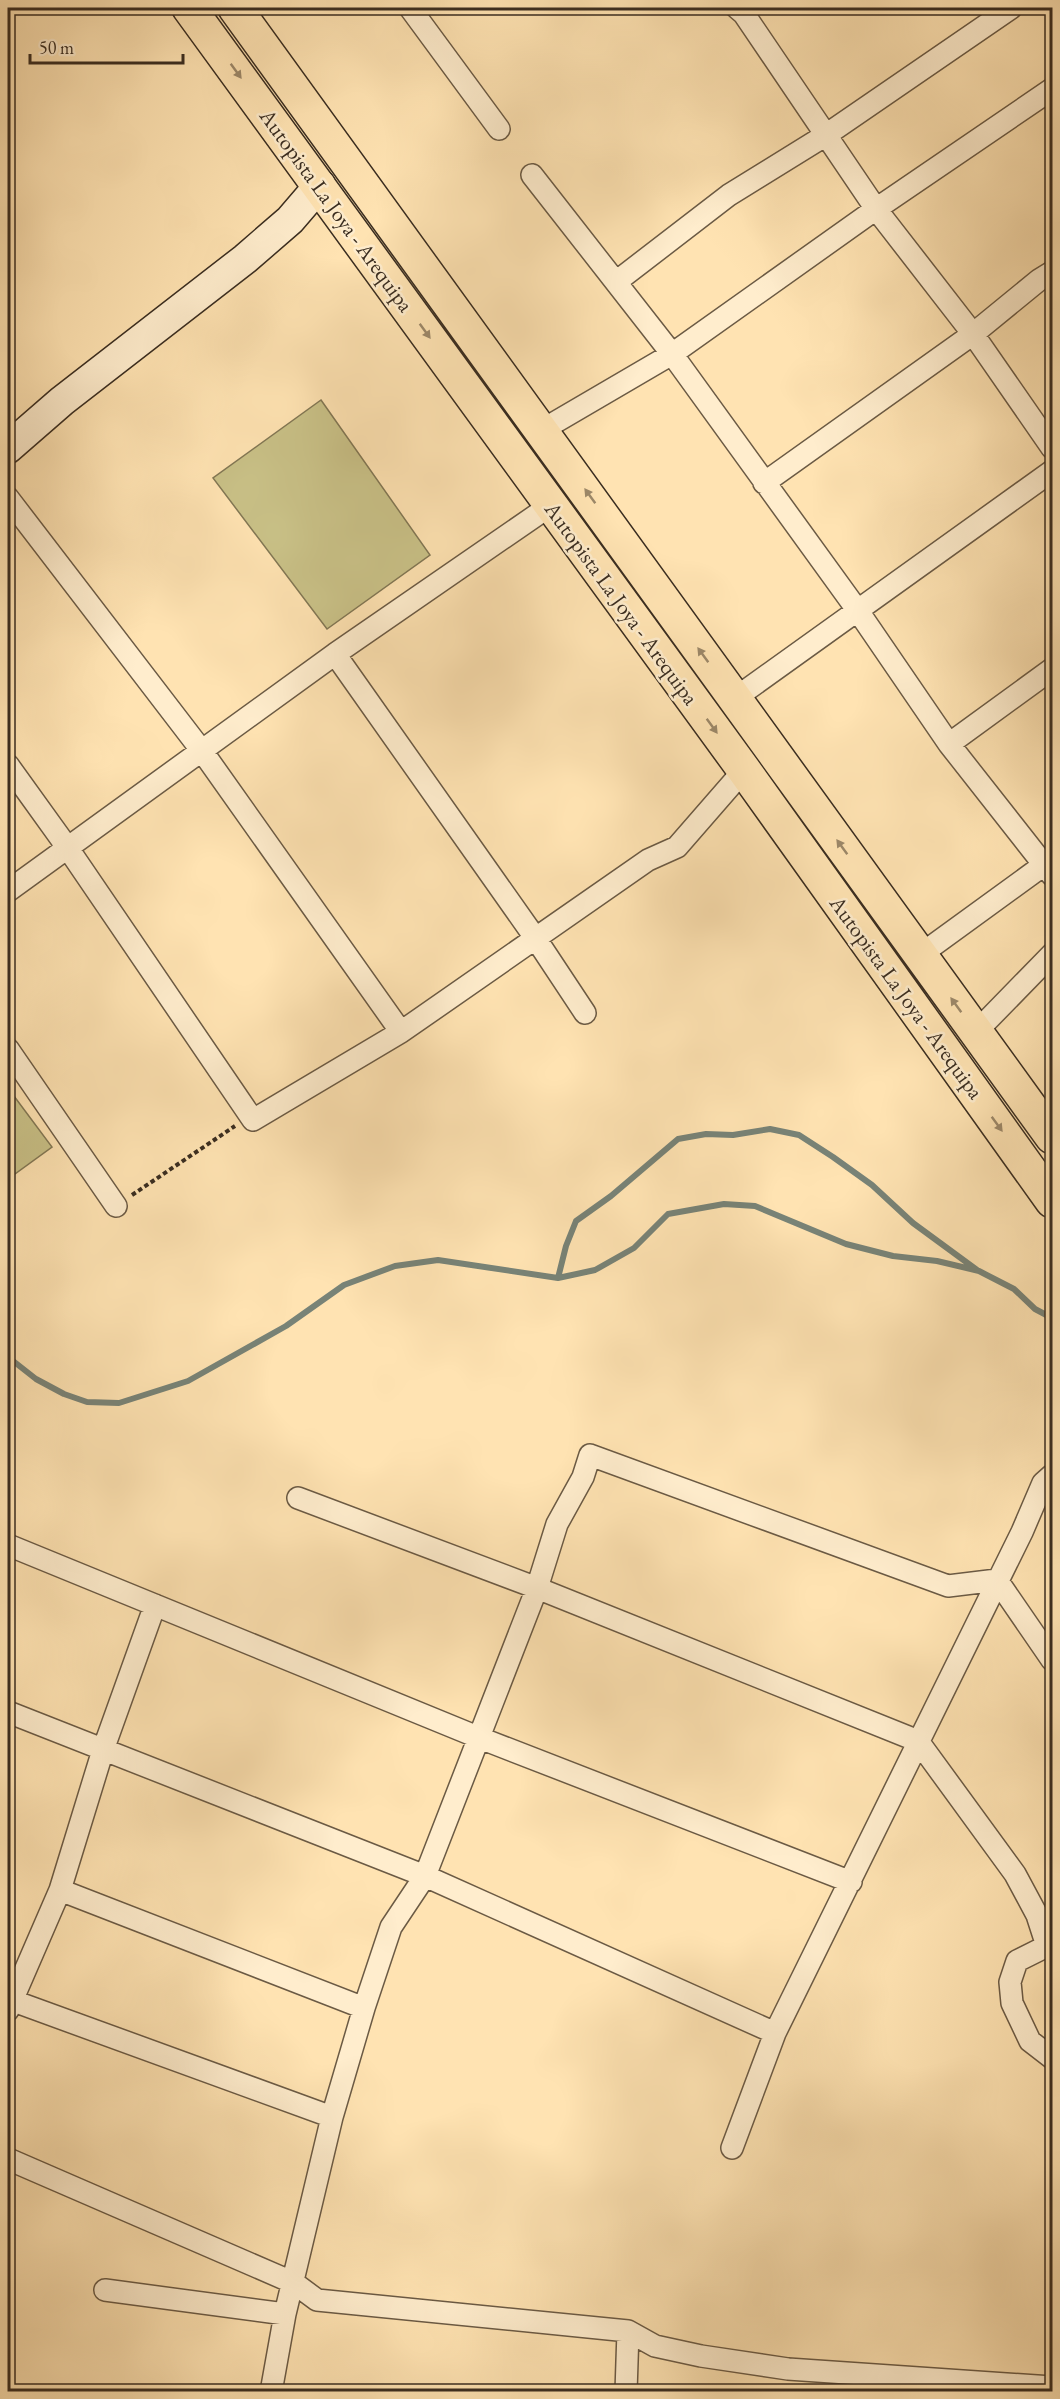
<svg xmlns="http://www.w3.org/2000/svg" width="1060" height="2399" font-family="'EB Garamond',serif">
<rect width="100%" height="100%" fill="#ffe3b2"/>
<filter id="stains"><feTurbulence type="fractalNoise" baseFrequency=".00333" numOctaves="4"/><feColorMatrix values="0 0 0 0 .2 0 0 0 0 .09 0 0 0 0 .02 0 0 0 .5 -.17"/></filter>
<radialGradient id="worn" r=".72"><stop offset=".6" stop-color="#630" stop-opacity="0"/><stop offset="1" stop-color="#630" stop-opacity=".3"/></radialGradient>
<!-- green -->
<path fill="#c9c187" stroke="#827754" stroke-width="1.5" d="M321 400 430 555 327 629 213 478Z
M8 1088 52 1147 8 1179Z"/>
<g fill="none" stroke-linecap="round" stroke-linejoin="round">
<!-- stream -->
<path stroke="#788377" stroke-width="6" d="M558 1278 566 1246 576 1221 611 1196 678 1139 706 1134 733 1135 770 1129 799 1135 833 1157 872 1185 913 1223 977 1270
M8 1357 36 1379 64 1394 87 1402 119 1403 188 1381 286 1326 344 1285 395 1266 438 1260 558 1278 595 1270 634 1248 668 1214 724 1204 755 1206 846 1244 893 1256 937 1261 979 1271 1014 1289 1035 1309 1052 1318"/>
<defs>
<path id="street" d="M410 8 499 129
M737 8 744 14 876 209 973 334 1052 448
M532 175 672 354 858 611 949 744 1052 875
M616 282 729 195 826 135 1011 8
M542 430 672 354 876 209 1052 89
M764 483 973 334 1039 280 1052 272
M8 498 202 751 401 1032
M335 654 536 939 585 1013
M734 699 1052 471
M949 744 1052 669
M8 765 67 847 253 1120 401 1032 648 860 677 847 744 770
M8 891 335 654 551 505
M920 955 1052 859
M976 1032 1052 954
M8 1049 116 1206
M298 1498 537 1588 918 1741 1015 1874 1037 1915 1047 1946 1017 1961 1010 1982 1012 2003 1030 2041 1052 2058
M8 1545 480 1738 851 1882
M8 1712 425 1876 775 2033
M60 1890 364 2008
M8 1999 332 2117
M8 2010 60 1890 103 1750 155 1605
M732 2148 775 2033 1022 1532 1043 1483 1052 1475
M8 2159 294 2283 317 2300 628 2331 655 2346 701 2356 788 2369 1052 2387
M105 2290 285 2314
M271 2392 285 2314 332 2117 364 2008 391 1927 425 1876 537 1588 557 1524 583 1477 590 1455 948 1586 997 1580 1052 1660
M626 2392 628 2331"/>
<path id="secondary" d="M8 448 62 401 245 259 290 220 320 185"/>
<path id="primary" d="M189 8 744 770 1052 1201
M235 8 1052 1137"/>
</defs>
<!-- street casing -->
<use href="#street" stroke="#6b5a44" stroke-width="24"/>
<!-- secondary casing -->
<use href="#secondary" stroke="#3a2d20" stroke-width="33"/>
<!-- primary casing -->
<use href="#primary" stroke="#3a2d20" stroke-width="36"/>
<!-- path -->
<path stroke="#3a2d20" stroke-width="4" stroke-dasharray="4.5 3" stroke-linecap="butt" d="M132 1195 235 1126"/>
<!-- street -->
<use href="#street" stroke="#ffedcd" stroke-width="21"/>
<!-- secondary -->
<use href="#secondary" stroke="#ffedcd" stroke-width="30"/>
<!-- primary -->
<use href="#primary" stroke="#ffe3b2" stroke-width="33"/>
</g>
<!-- one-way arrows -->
<defs><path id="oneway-solid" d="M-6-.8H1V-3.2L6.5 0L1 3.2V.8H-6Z" transform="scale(1.5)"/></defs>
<g fill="#9c8869">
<use href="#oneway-solid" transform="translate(236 71) rotate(54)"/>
<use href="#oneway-solid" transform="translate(425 331) rotate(54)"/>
<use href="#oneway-solid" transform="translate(590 496) rotate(-126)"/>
<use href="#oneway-solid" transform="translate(703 655) rotate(-126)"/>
<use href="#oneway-solid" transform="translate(712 726) rotate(54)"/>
<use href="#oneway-solid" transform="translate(842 847) rotate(-126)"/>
<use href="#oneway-solid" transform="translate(956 1005) rotate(-126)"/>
<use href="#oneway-solid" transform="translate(997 1124) rotate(54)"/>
</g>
<g text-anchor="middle" stroke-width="5" stroke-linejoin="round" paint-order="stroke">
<!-- street labels -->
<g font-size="22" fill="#3a2d20" stroke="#ffedcd">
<text transform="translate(337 210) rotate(54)" y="8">Autopista La Joya - Arequipa</text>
<text transform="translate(622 603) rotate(54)" y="8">Autopista La Joya - Arequipa</text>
<text transform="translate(907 997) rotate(54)" y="8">Autopista La Joya - Arequipa</text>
</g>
</g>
<!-- margin -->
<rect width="1060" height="2399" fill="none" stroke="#ffe3b2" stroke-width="30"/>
<rect x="9" y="9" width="1042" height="2381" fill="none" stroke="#3a2d20" stroke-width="3"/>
<rect x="15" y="15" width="1030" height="2369" fill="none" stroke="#3a2d20" stroke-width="1.5"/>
<!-- scale -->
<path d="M30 54v9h153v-9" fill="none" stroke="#3a2d20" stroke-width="3"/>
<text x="39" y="54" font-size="18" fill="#3a2d20" stroke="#ffedcd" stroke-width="4.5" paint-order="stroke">50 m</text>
<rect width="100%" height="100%" filter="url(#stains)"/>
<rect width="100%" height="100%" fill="url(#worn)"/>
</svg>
